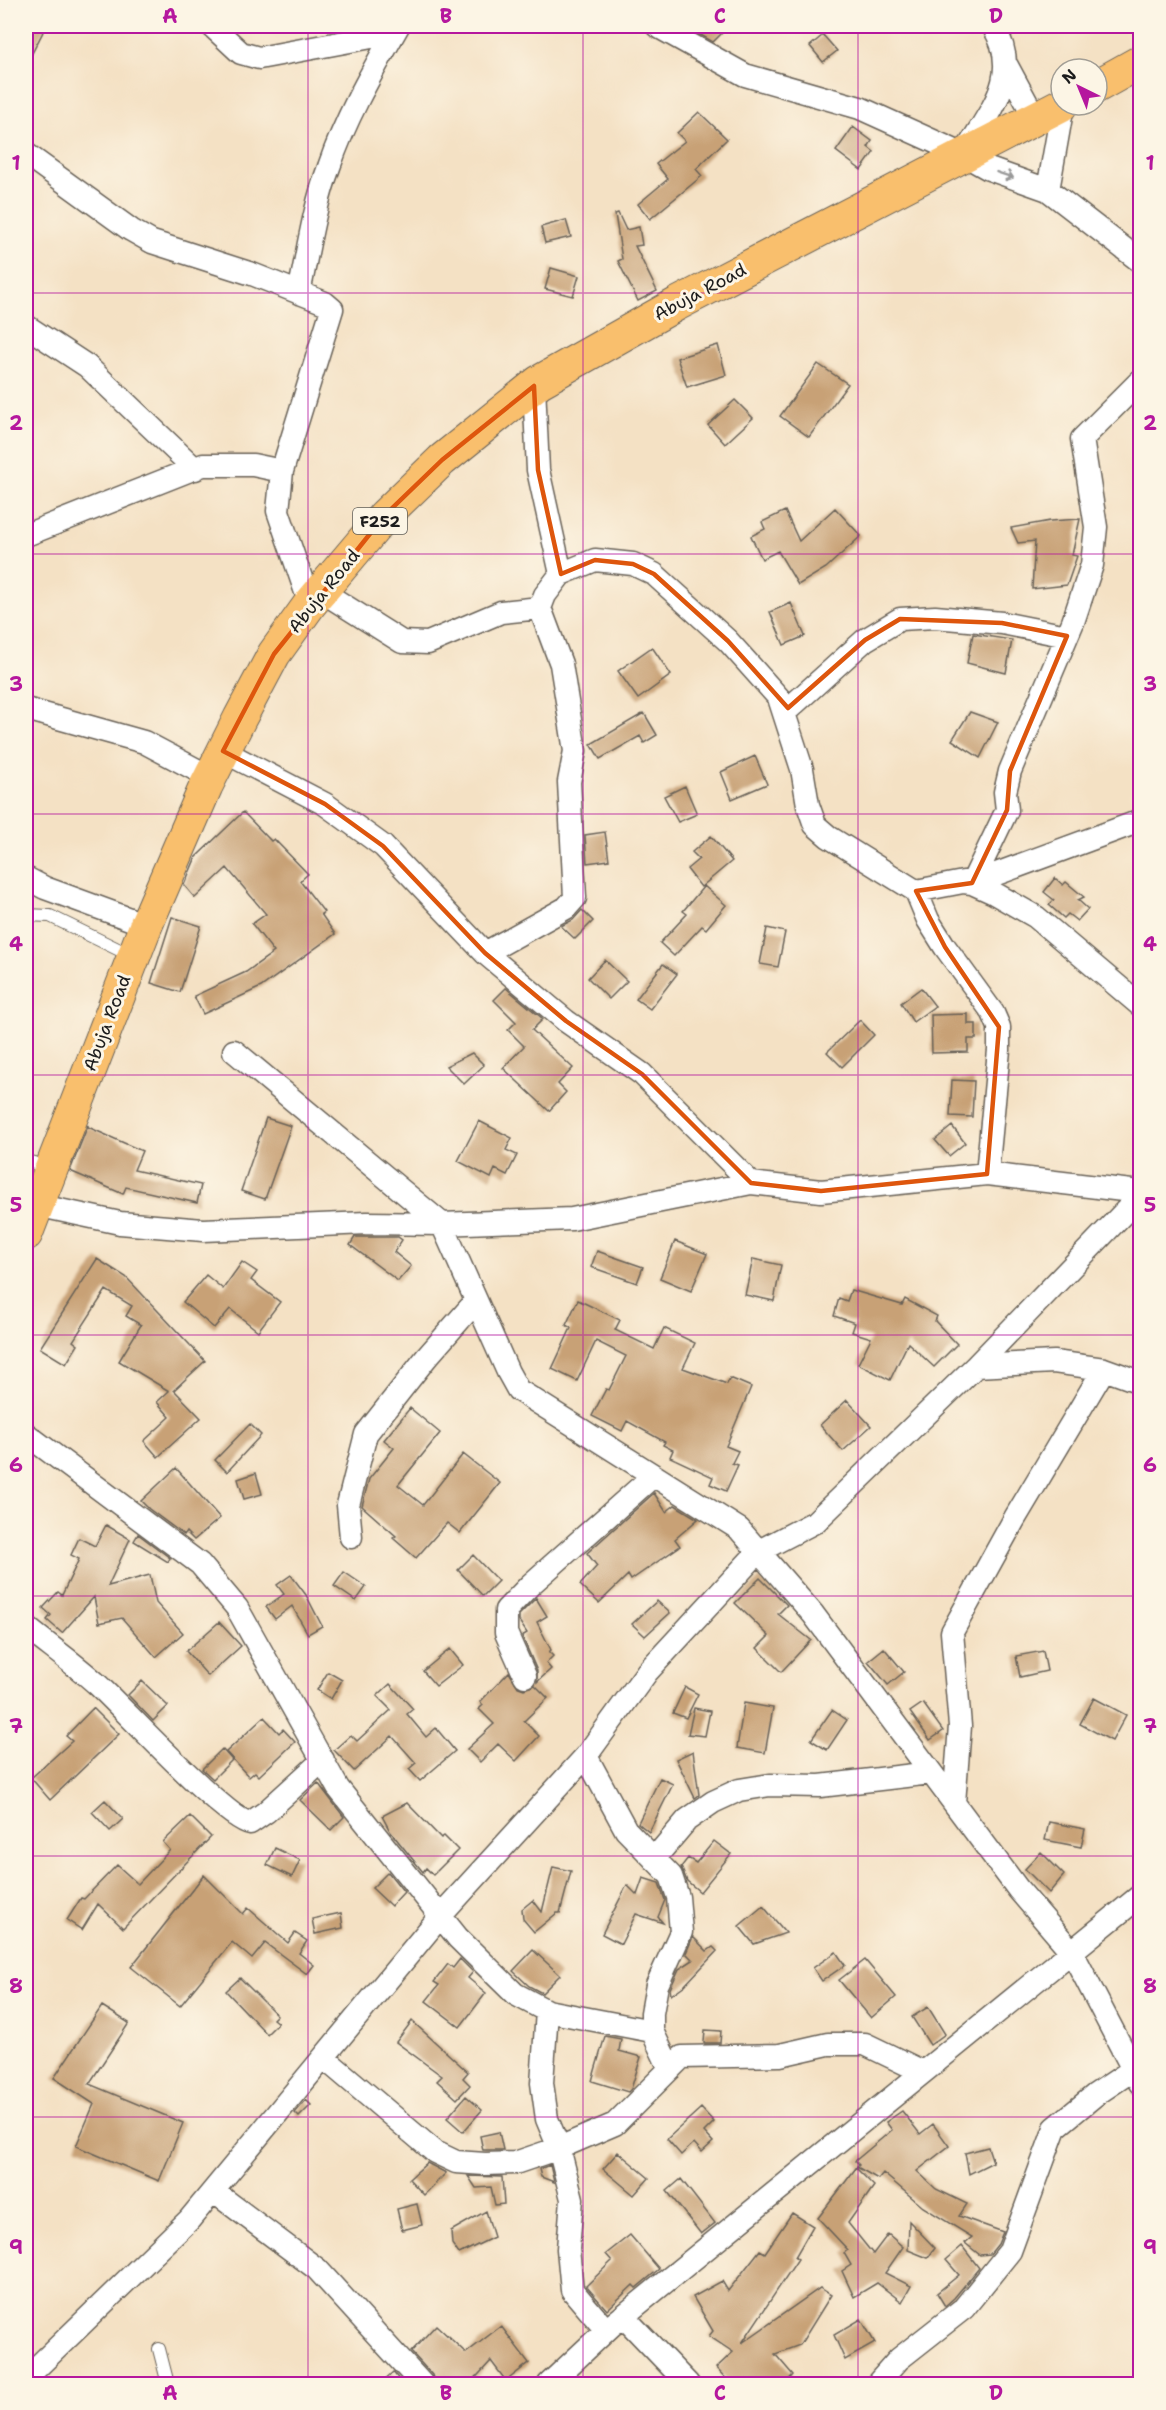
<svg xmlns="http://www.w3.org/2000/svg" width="1166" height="2410" font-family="'Shantell Sans',sans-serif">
<rect width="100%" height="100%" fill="#fcf5e5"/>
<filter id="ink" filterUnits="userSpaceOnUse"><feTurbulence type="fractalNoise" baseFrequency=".0167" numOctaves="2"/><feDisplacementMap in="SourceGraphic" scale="12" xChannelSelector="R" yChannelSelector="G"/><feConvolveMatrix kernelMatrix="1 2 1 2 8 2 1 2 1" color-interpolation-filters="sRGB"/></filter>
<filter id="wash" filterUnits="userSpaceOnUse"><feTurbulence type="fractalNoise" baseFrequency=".008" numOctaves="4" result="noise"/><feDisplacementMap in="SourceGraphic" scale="24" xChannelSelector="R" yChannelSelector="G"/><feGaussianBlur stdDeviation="1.35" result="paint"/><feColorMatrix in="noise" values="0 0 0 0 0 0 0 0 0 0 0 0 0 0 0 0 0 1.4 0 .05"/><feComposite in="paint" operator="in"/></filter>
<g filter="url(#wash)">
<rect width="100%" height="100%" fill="#f4e1c4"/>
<g id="blocks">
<!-- building -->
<path fill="#c8a176" d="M26 26H46L26 65Z
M691 26H729L713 42 699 34Z
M823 35 837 51 823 62 810 46Z
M699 112 727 139 696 169 702 176 650 219 638 204 668 179 656 164 685 141 677 133Z
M853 127 872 141 868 147 874 152 861 170 836 151Z
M618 213 626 230 639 227 642 245 635 246 657 291 638 301 618 261 622 259 615 214Z
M566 220 571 237 545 243 541 227Z
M551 268 579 276 573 296 545 289Z
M718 345 726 375 687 387 677 358Z
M818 364 848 384 809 437 780 416Z
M735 400 753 418 725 444 708 425Z
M835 508 861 536 826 568 798 585 778 551 762 559 751 536 765 529 762 522 785 511 799 541Z
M1080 519 1072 555 1077 556 1067 585 1032 589 1035 541 1018 543 1011 528 1050 521Z
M791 603 805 636 784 645 770 612Z
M973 634 1012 640 1006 673 967 663Z
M652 647 671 675 638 699 618 671Z
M970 712 998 722 980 758 952 740Z
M644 713 657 735 644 743 640 736 600 759 591 744Z
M755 756 767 784 732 799 721 772Z
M685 786 697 814 678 822 664 796Z
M243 812 271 841 274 839 308 874 300 881 324 912 321 914 335 934 261 987 203 1014 194 996 246 972 274 952 252 924 266 914 227 868 195 898 184 885 196 857Z
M605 832 609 860 587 863 585 835Z
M711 836 732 861 701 887 687 869 699 859 692 852Z
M1055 878 1063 885 1066 882 1084 897 1078 900 1088 909 1077 921 1068 914 1064 918 1049 905 1054 900 1044 892Z
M704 886 726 905 706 929 702 926 674 956 660 943 687 914 683 911Z
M582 910 593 921 575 939 561 926 573 920Z
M172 917 201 926 180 992 151 983Z
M767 928 785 932 778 967 760 964Z
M605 960 627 981 609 999 588 978Z
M663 964 677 974 650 1009 636 999Z
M506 988 543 1019 532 1030 573 1068 558 1084 566 1092 549 1111 503 1068 524 1046 508 1030 516 1022 494 1000Z
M921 988 935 1006 913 1022 901 1003Z
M968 1014V1024H976V1039H968V1052L932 1053 931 1015Z
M860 1020 874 1035 842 1067 827 1052Z
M472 1053 484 1065 464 1084 446 1066Z
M952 1080 974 1081 972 1117 950 1116Z
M266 1118 291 1126 265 1199 241 1191Z
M479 1121 512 1138 506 1150 517 1155 507 1175 495 1169 491 1178 458 1161Z
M88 1125V1127L142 1151 134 1170 201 1185 197 1203 126 1187 123 1194 70 1171Z
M952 1126 965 1143 949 1156 935 1140Z
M355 1237H398L402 1240 394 1252 411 1266 398 1281 350 1245Z
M675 1241 707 1254 691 1291 660 1278Z
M597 1251 643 1267 637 1283 591 1267Z
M97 1259 126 1277 205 1361 174 1390 201 1418 158 1457 144 1441 170 1417 157 1402 169 1391 119 1361 141 1325 126 1316 132 1306 106 1290 73 1341 78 1345 66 1364 40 1348Z
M753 1259 781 1265 774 1301 745 1295Z
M242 1262 257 1272 251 1280 280 1302 258 1331 230 1309 214 1328 183 1302 206 1275 223 1289Z
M851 1290 902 1305 905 1299 937 1316 935 1321 957 1344 934 1367 908 1343 890 1380 858 1364 871 1338 852 1332 855 1323 834 1316 839 1298 847 1301Z
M578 1300 620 1320 615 1330 654 1349 664 1328 695 1343 683 1368 727 1384 730 1378 751 1387 726 1446 738 1451 732 1463 738 1465 726 1491 710 1484 713 1477 670 1457 673 1450 663 1445 665 1442 627 1421 622 1431 592 1416 606 1389 609 1390 626 1356 596 1341 577 1381 552 1369 571 1328 566 1325Z
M847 1400 871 1426 843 1451 820 1425Z
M410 1408 440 1433 398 1485 423 1505 463 1454 500 1483 460 1533 447 1523 416 1558 393 1538 396 1536 362 1506 369 1479 394 1448 384 1440Z
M250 1424 261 1435 227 1472 215 1460Z
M176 1468 220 1518 194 1540 186 1532 184 1535 149 1509 141 1501Z
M256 1473 262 1494 244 1499 238 1479Z
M654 1493 666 1512 675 1505 698 1519 675 1539 680 1546 631 1580 628 1575 599 1603 580 1585 597 1566 587 1553Z
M106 1525 130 1539 108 1586 150 1575 156 1603 183 1633 156 1657 122 1618 99 1623 94 1597 62 1633 47 1620 51 1615 43 1608 58 1592 62 1595 79 1559 71 1555 79 1538 95 1546Z
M138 1534 170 1558 168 1562 134 1541Z
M473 1555 498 1581 483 1596 458 1570Z
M344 1572 366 1587 356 1601 334 1586Z
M291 1575 306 1595 322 1626 308 1634 292 1606 275 1619 266 1607 284 1594 277 1585Z
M760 1578 787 1605 778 1614 811 1640 781 1672 757 1648 769 1636 735 1603Z
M536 1598 547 1616 537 1622 551 1650 549 1652 553 1656 546 1663 551 1669 537 1682V1671L522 1636 527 1633 519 1621V1615Z
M657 1601 670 1613 645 1636 632 1624Z
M219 1622 241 1646 208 1676 186 1651Z
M884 1648 904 1672 888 1685 868 1661Z
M450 1649 463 1665 436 1686 423 1671Z
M1043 1651 1047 1671 1020 1677 1016 1656Z
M328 1672 342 1680 331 1699 317 1690Z
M509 1672 518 1687 524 1689 535 1685 548 1698 524 1721 539 1736 516 1761 498 1744 480 1762 467 1749 494 1724 479 1709 483 1705 480 1702Z
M142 1681 168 1706 153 1721 128 1695Z
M390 1684 413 1709 407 1714 426 1737 436 1728 455 1751 420 1781 409 1769 416 1763 392 1736 354 1771 334 1750 351 1735 357 1741 391 1710 377 1696Z
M685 1687 698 1694 686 1718 673 1713Z
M1094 1698 1126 1715 1112 1741 1080 1724Z
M744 1703 773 1708 765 1753 737 1748Z
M923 1703 943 1731 930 1740 910 1712Z
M93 1708 119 1734 50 1800 31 1778 72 1741 66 1736Z
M694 1708 710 1711 705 1736 688 1734Z
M832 1710 847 1720 827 1750 811 1740Z
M264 1717 279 1733 283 1729 295 1742 259 1776 255 1772 249 1777 226 1752Z
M222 1749 232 1760 213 1779 202 1769Z
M693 1751 699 1795 695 1798 676 1759Z
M660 1778 673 1784 649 1832 638 1823Z
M318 1783 344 1817 331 1830 300 1800Z
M105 1800 123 1819 110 1831 92 1812Z
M407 1803 441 1838 444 1836 458 1850 433 1875 426 1868 423 1872 390 1831 382 1816Z
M190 1816 211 1837 123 1928 98 1904 82 1930 67 1920 81 1898 84 1899 117 1865 138 1884 170 1850 163 1842Z
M1049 1822 1085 1829 1081 1847 1045 1840Z
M714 1841 731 1854 700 1892 687 1881 681 1867 688 1858 696 1863Z
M275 1848 300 1860 292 1877 267 1865Z
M1041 1852 1064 1875 1049 1893 1025 1869Z
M553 1867 571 1871 560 1913H557L534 1932 523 1919 522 1909 533 1900 542 1912Z
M388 1872 404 1892 391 1906 372 1888Z
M204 1875 243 1914 248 1908 288 1943 295 1933 307 1941 299 1953 314 1965 307 1974 265 1943 252 1959 232 1942 180 2006 131 1967Z
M643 1878 659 1883 665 1900 658 1917 663 1923 636 1914 621 1944 602 1934 627 1885 637 1895Z
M763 1906 786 1933 754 1944 739 1926Z
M341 1913 343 1928 315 1934 312 1919Z
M693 1937 707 1951 713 1947 717 1951 685 1985 671 1995 670 1989 679 1969 693 1960 686 1953Z
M533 1950 560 1975 542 1993 529 1986 513 1971Z
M836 1952 845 1965 822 1981 813 1968Z
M460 1959 473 1972 468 1978 486 1993 460 2027 426 2001 439 1985 434 1982 448 1964 453 1968Z
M865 1960 896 1997 871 2018 839 1980Z
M240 1978 277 2015 273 2019 278 2023 267 2034 226 1991Z
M102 2006 129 2023 89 2084 183 2123 159 2181 76 2146 94 2104 54 2078Z
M928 2007 945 2034 930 2045 912 2017Z
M412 2021 468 2072 463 2078 470 2085 457 2099 437 2081 442 2076 396 2042Z
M705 2030 721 2031 720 2043H704Z
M605 2036 621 2039 619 2051 641 2057 631 2089 628 2092 592 2081Z
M466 2096 482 2110 463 2132 447 2118Z
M306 2100 311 2105 299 2117 295 2113Z
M701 2108 714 2122 704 2132 713 2142 702 2152 694 2143 681 2155 667 2139Z
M902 2111 920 2134 933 2124 949 2146 917 2171 936 2189 967 2204 959 2216 1003 2232 998 2244 990 2254 980 2255 965 2243 972 2237 923 2207 883 2173 878 2179 857 2167 859 2165 855 2161 892 2130 886 2122Z
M499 2132 503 2150H483L480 2136Z
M988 2147 993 2162 969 2174 965 2153Z
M618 2152 649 2178 634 2195 603 2169Z
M427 2163 446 2173 424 2195 409 2179Z
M550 2165 554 2182 541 2177 539 2169Z
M856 2168 874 2186 848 2223 873 2254 888 2234 903 2247 885 2273 911 2286 902 2302 877 2283 854 2297 842 2271 851 2265 844 2253 848 2250 818 2218Z
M468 2176 502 2177 504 2204 495 2205 491 2187 476 2188Z
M681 2179 715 2223 701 2234 667 2191Z
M417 2204 422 2225 402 2230 397 2209Z
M486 2211 494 2237 459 2254 452 2244 451 2231Z
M792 2213 813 2226 795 2257 798 2259 742 2343 820 2288 831 2295 800 2345 775 2354 793 2375 784 2385H732L716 2368 733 2352 709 2336 713 2331 693 2297 722 2281 728 2291 760 2250 765 2253Z
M909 2221 935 2248 928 2258 908 2250Z
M630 2235 659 2269 636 2288 633 2285 607 2310 586 2286 612 2261 606 2254Z
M962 2246 979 2268 954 2298 945 2306 937 2293 959 2275 946 2260Z
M861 2319 875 2343 845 2360 834 2335Z
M436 2325 466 2353 501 2326 529 2363 506 2381 491 2361 469 2385H435L432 2375 411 2352Z
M393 2372 403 2385H379Z"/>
</g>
</g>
<g filter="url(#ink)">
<use href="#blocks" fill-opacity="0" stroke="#686157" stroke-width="1.5"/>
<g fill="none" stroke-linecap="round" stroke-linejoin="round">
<defs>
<path id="lane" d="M26 915 50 916 132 956
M26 1161 50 1167
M159 2349 168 2384"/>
<path id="street" d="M212 26 241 53 259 58 393 33
M657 26 745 75 860 108 964 155 989 169 1048 190 1140 261
M1007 66 1035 118
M26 154 131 230 152 242 252 274 325 303 332 309 282 471 278 511 310 604
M964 155C989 111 1024 76 993 26
M1048 190 1063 105
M299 293C308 251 314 207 329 167 346 117 372 72 398 26
M26 326 87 366 195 469
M26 535 203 465H253L282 471
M561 574 595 560 633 564 654 574 728 641 779 698 802 769 808 805 815 825 829 837 916 891 928 920 945 947 993 1013 999 1027V1050L987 1174
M321 591 402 642 428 643 501 612 540 608
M26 709 144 742 210 777
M784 713 865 640 900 619 935 617 1002 623 1067 636
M223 751 325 804 383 846 485 953 566 1021 642 1074 751 1183
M26 878 45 888 146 925
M972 883 1007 810 1005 792 1010 771 1073 622 1092 565 1096 527 1082 439 1140 381
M972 883 1140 821
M916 891 963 882 972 883 992 892 1036 917 1140 1005
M485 953 566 908 575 898 569 782 575 751 561 664 540 608 545 595 561 574 538 470 534 386
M234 1051 442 1224 508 1372 518 1390 739 1529 813 1614 1018 1889 1072 1952 1140 2083
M36 1205 120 1223 203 1230 367 1223 442 1224 572 1219 751 1183 821 1191 987 1174 1140 1192
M976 1366 1054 1362 1104 1369 1140 1382
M26 1434 200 1564 237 1608 338 1788 458 1938 515 1994 547 2011 652 2031
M351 1537 348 1505 366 1434 426 1358 476 1301
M26 1627C49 1646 75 1664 98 1685 124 1709 225 1819 250 1823L266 1812 323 1760
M525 1676 506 1633V1610L530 1585 653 1476
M586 1756 626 1830 671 1876 678 1897 681 1932 657 1985 652 2013V2031L670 2069
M954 1803 960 1726 952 1632 1015 1518 1104 1369
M654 1859 687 1820 713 1802 739 1790 770 1785 820 1786 931 1773
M547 2011 542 2083 547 2119 559 2148 572 2199 568 2249 572 2290 606 2330
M324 2058 435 2152 456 2162 485 2164 515 2163 559 2148 615 2124 682 2057 780 2055 828 2044H865L923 2072
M213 2191 317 2269 422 2384
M623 2316 688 2384
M26 2378 189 2220 442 1914 586 1756 647 1672 759 1551 815 1522 976 1366 1140 1196
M549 2384 611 2326 1140 1896
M877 2384 899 2359 964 2308 1010 2251 1055 2128 1095 2095 1140 2065"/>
<path id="primary" d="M1097 86 1140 62
M26 1234 146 925 206 786 240 718 274 654 310 604 385 515 442 460 539 382 677 304 1061 105"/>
</defs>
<!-- lane casing -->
<use href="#lane" stroke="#686157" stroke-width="14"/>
<!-- street casing -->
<use href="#street" stroke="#686157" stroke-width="25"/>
<!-- primary casing -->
<use href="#primary" stroke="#686157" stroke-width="35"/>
<!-- lane -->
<use href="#lane" stroke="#fff" stroke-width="12"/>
<!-- street -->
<use href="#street" stroke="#fff" stroke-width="22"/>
<!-- primary -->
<use href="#primary" stroke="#f9bf6d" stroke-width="33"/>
</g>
<!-- one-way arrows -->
<defs><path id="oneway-shaft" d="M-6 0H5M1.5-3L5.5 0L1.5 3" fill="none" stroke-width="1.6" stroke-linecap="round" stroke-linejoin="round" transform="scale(1.5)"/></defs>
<use stroke="#999" href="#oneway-shaft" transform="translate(1005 175) rotate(19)"/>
</g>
<!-- marked area -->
<path fill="none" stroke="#de560d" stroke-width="4.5" stroke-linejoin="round" d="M534 386 538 470 561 574 595 560 633 564 654 574 728 641 788 708 865 640 900 619 1002 623 1067 636 1010 771 1007 810 972 883 916 891 945 947 999 1027 987 1174 821 1191 751 1183 642 1074 566 1021 485 953 383 846 325 804 223 751 274 654 385 515 442 460Z"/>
<!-- grid -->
<path fill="none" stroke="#b5179e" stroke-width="1.5" stroke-opacity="0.55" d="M308 26V2384M583 26V2384M858 26V2384M26 293H1140M26 554H1140M26 814H1140M26 1075H1140M26 1335H1140M26 1596H1140M26 1856H1140M26 2117H1140"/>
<g text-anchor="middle" stroke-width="6" stroke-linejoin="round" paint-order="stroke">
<!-- shield labels -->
<rect fill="#fcf5e5" stroke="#5f5d58" stroke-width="1.5" x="353" y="508" width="54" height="26" rx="4.5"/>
<g font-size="16" font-weight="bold" fill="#1c1c1c">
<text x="380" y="527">F252</text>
</g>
<!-- street labels -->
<g font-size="18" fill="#1c1c1c" stroke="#fcf5e5">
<text transform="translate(700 292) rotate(-28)" y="6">Abuja Road</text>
<text transform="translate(324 591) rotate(-51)" y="6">Abuja Road</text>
<text transform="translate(107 1023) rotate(-69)" y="6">Abuja Road</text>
</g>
</g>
<!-- margin -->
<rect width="1166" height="2410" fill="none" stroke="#fcf5e5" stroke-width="66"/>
<!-- north arrow -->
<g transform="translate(1079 87) rotate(317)"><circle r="28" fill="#fcf5e5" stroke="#a29e95" stroke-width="1.5"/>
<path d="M0-4.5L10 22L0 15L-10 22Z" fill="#b5179e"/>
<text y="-9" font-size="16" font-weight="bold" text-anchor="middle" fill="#1c1c1c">N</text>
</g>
<rect x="33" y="33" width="1100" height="2344" fill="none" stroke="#b5179e" stroke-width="2"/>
<g font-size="20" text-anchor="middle" font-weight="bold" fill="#b5179e">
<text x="170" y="23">A</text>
<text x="446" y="23">B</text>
<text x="720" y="23">C</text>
<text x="996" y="23">D</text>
<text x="16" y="170">1</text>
<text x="1150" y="170">1</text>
<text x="16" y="430">2</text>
<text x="1150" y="430">2</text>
<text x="16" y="691">3</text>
<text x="1150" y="691">3</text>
<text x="16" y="951">4</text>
<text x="1150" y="951">4</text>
<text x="16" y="1212">5</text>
<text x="1150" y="1212">5</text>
<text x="16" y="1472">6</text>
<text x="1150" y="1472">6</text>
<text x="16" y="1733">7</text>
<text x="1150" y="1733">7</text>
<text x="16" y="1993">8</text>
<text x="1150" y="1993">8</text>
<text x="16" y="2254">9</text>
<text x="1150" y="2254">9</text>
<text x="170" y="2400">A</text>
<text x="446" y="2400">B</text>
<text x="720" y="2400">C</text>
<text x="996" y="2400">D</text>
</g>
</svg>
